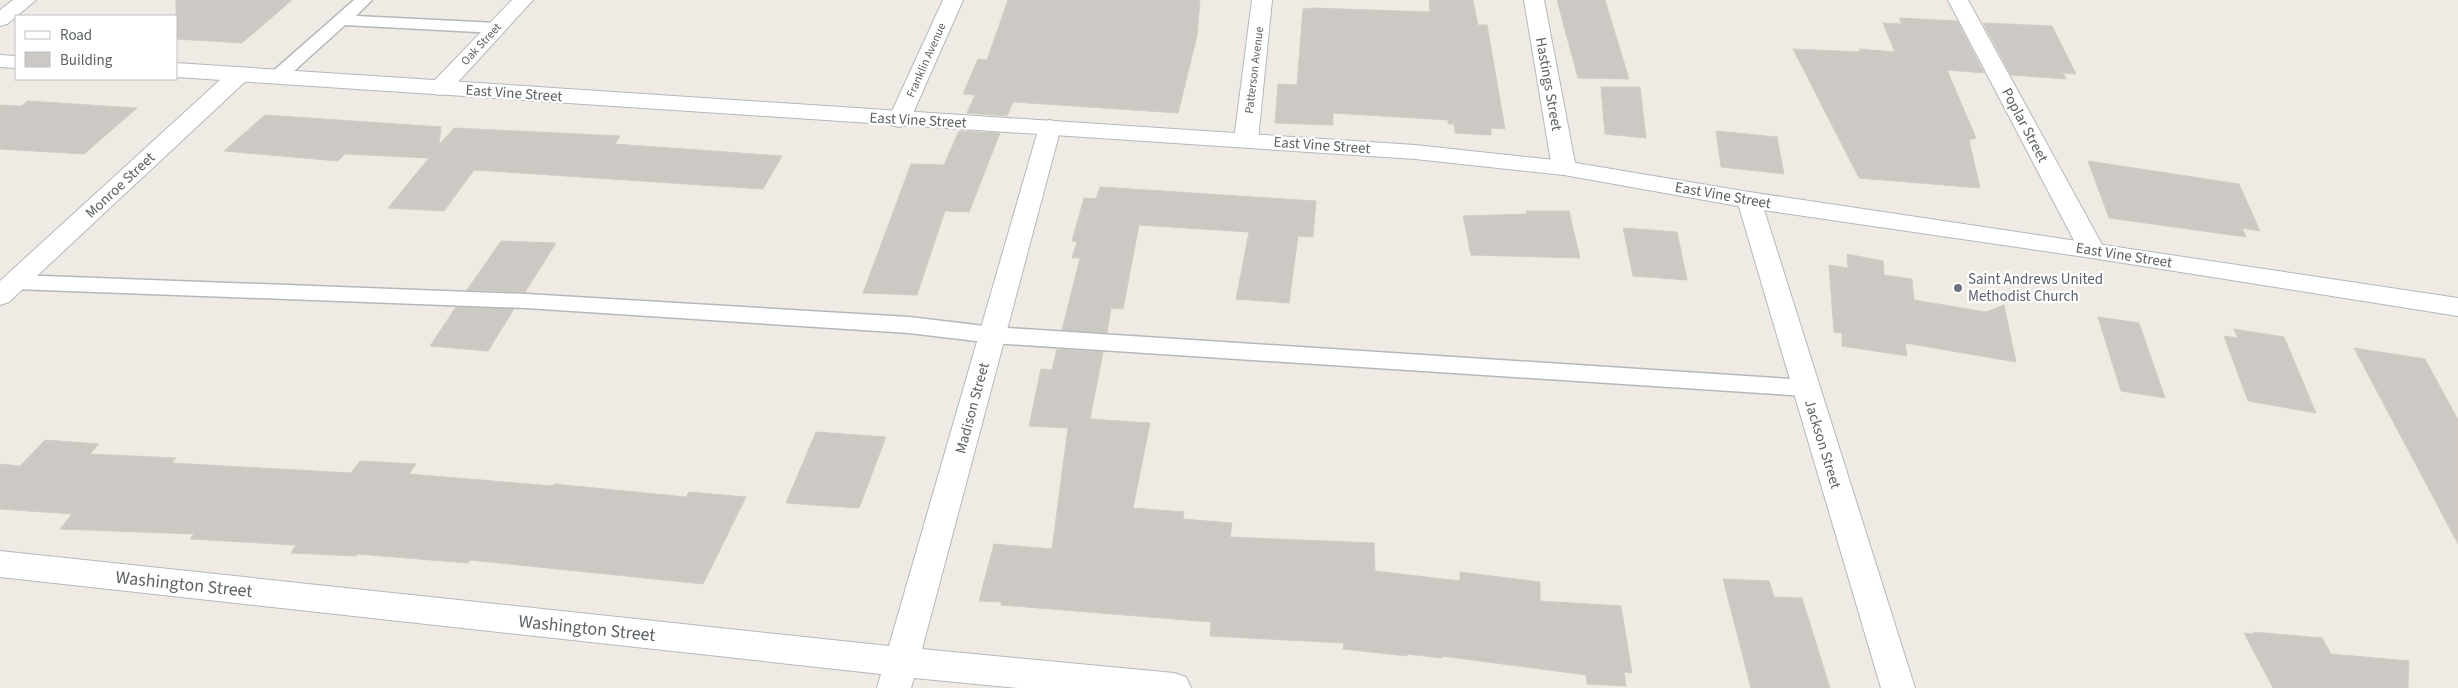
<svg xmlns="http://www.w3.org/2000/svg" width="2458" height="688" font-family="'Source Sans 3',sans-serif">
<rect width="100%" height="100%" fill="#efebe4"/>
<!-- building -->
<path fill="#ccc8c4" stroke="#d4ccc3" d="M176 0H292L242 43 176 39Z
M1008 0H1200L1197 36 1178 113 1013 102 1007 116 967 113 975 95 963 94 978 59 987 60Z
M1429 0H1473L1478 25H1487L1505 129 1491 128V135L1455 133 1454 124H1448V120L1333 113V125L1275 123 1278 84 1297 85 1303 9 1313 8 1430 12Z
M1557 0H1605L1629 79 1578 78Z
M1899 18 1957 21 1984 73 1947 70 1976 138 1969 140 1980 188 1859 178 1793 49 1860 52 1859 49 1895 52 1883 23 1902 24Z
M1983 23 2052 26 2076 74 2063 73 2066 79 2011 75Z
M1601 87H1640L1646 138 1605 134Z
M27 101 137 108 84 154 0 149V105L22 106Z
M265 115 441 127 439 145 454 128 620 136 615 144 782 156 763 189 474 170 444 211 388 208 429 158 345 154 338 161 224 151Z
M959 131 1000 133 969 212 945 211 917 295 863 293 911 164 944 165Z
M1716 131 1777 137 1784 174 1721 167Z
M2088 161 2239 184 2260 231 2242 228 2246 237 2109 218Z
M1100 187 1316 201 1313 237 1298 236 1289 303 1236 299 1249 232 1139 225 1123 309 1111 308 1107 333 1062 330 1080 258H1072L1077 242 1072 241 1084 198 1096 199Z
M1526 211H1569L1580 258 1471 255 1463 216 1527 214Z
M1623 228 1677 232 1687 280 1633 276Z
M501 241 556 243 525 292 467 290Z
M1847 254 1883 261 1884 275 1912 279 1914 300 1986 312 2004 305 2016 362 1905 343 1907 356 1842 346V333L1834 332 1829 265 1848 268Z
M456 307 514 309 488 351 430 346Z
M2098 317 2139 323 2165 398 2121 391Z
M2234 329 2284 337 2316 413 2248 401 2224 336 2238 338Z
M2354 348 2425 359 2458 420V544Z
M1057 349 1103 352 1090 419 1150 423 1133 508 1184 512 1183 519 1232 523 1230 537 1374 543 1375 571 1460 581V572L1540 582V601L1621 606 1632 673 1624 672 1626 686 1587 684 1586 675 1442 656V658L1407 654V656L1343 649 1344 643 1210 636 1211 622 1001 605V602L979 601 994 544 1052 549 1068 428 1029 426 1041 369 1052 370Z
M816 432 886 437 859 508 786 503Z
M45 440 99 444 90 454 176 458 172 463 351 473 360 461 416 464 409 474 553 486 554 484 686 497 689 492 746 497 703 584 470 560 468 563 357 554 356 556 291 553 296 545 190 539 194 534 60 529 72 514 0 509V464L20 466Z
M1723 579 1769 581 1774 597 1802 598 1830 688H1751Z
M2253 632 2322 638 2331 654 2409 661 2408 688H2273L2244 633 2255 634Z"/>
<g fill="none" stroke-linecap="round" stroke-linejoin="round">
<defs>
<path id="lane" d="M354 0H372L356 16 496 23 502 24 505 28 502 32 496 33 345 25 283 81H271L268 77 271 73Z
M16 275 526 294 909 317 993 327 1806 380 1814 382 1818 388 1814 394 1806 396 993 343 909 333 526 308 16 289 8 287 5 282 8 277Z"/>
<path id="street" d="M512 0H533L448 93 440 95 432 93 429 88 432 83Z
M943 0H963L910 120 907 125 899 127 891 125 888 120Z
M1252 0H1272L1258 140 1254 145 1246 147 1238 145 1234 140Z
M1524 0H1544L1576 168 1572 173 1564 175 1556 173 1552 168Z
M1948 0H1968L2105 250 2101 256 2092 258 2083 256 2079 250Z
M240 67 248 69 251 74 248 79 9 302 0 305V281L232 69Z
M1050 120 1058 122 1061 127 922 649 1174 673 1186 677 1191 688H1018L914 678 911 688H877L881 674 0 577V551L889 646 1039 127 1042 122Z
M1749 192 1758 195 1761 200 1915 688H1881L1737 200 1740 195Z"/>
<path id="secondary" d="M13 0H36L7 24 0 26V10Z
M0 55 16 56V68L0 67Z
M176 63 1415 145 1564 161 1749 192 2458 298V316L2092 258 1749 208 1564 175 1415 159 176 77Z"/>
</defs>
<!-- lane casing -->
<use href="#lane" stroke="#b5b8bb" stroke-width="3"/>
<!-- street casing -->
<use href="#street" stroke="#b5b8bb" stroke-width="2"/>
<!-- secondary casing -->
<use href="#secondary" stroke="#b3b8bc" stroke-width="2"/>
<!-- lane -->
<use href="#lane" fill="#fff" fill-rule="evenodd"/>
<!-- street -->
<use href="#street" fill="#fff" fill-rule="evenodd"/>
<!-- secondary -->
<use href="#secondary" fill="#fff" fill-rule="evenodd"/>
</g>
<!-- markers -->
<circle fill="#6b7280" stroke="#fff" stroke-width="2" cx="1958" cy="288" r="5"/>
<g text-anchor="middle" stroke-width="4.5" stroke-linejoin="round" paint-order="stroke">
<!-- far-street labels -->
<g font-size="12" fill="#5c6265" stroke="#fff">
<text transform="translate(481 44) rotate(-47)" y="4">Oak Street</text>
<text transform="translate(926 60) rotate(-66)" y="4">Franklin Avenue</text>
<text transform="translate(1254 70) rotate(-83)" y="4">Patterson Avenue</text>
</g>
<!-- street labels -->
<g font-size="15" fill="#5c6265" stroke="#fff">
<text transform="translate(1549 84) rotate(80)" y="5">Hastings Street</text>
<text transform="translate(514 93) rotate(4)" y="5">East Vine Street</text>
<text transform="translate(918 120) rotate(3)" y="5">East Vine Street</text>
<text transform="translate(2025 125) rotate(62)" y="5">Poplar Street</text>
<text transform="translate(1322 145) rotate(4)" y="5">East Vine Street</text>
<text transform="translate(120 185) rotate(-43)" y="5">Monroe Street</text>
<text transform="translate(1723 195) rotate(10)" y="5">East Vine Street</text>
<text transform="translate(2124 255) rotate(9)" y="5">East Vine Street</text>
<text transform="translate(972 408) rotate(-75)" y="5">Madison Street</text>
<text transform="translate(1823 444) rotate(73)" y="5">Jackson Street</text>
</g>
<!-- worship labels -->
<g font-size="15" fill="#5b616d" stroke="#fff" text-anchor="start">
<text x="1968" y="284">Saint Andrews United<tspan x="1968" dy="17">Methodist Church</tspan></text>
</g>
<!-- near-street labels -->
<g font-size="18" fill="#5c6265" stroke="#fff">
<text transform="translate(184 584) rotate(6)" y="6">Washington Street</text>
<text transform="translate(587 628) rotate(6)" y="6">Washington Street</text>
</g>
</g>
<!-- legend -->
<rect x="15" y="15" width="162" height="65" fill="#ffffff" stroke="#bec0c1"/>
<rect x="25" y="31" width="25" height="8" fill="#ffffff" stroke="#bec0c1"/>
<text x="60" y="40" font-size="15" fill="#5c6265">Road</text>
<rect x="25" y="52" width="25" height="15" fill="#ccc8c4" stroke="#bec0c1"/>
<text x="60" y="65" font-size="15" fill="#5c6265">Building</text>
</svg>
